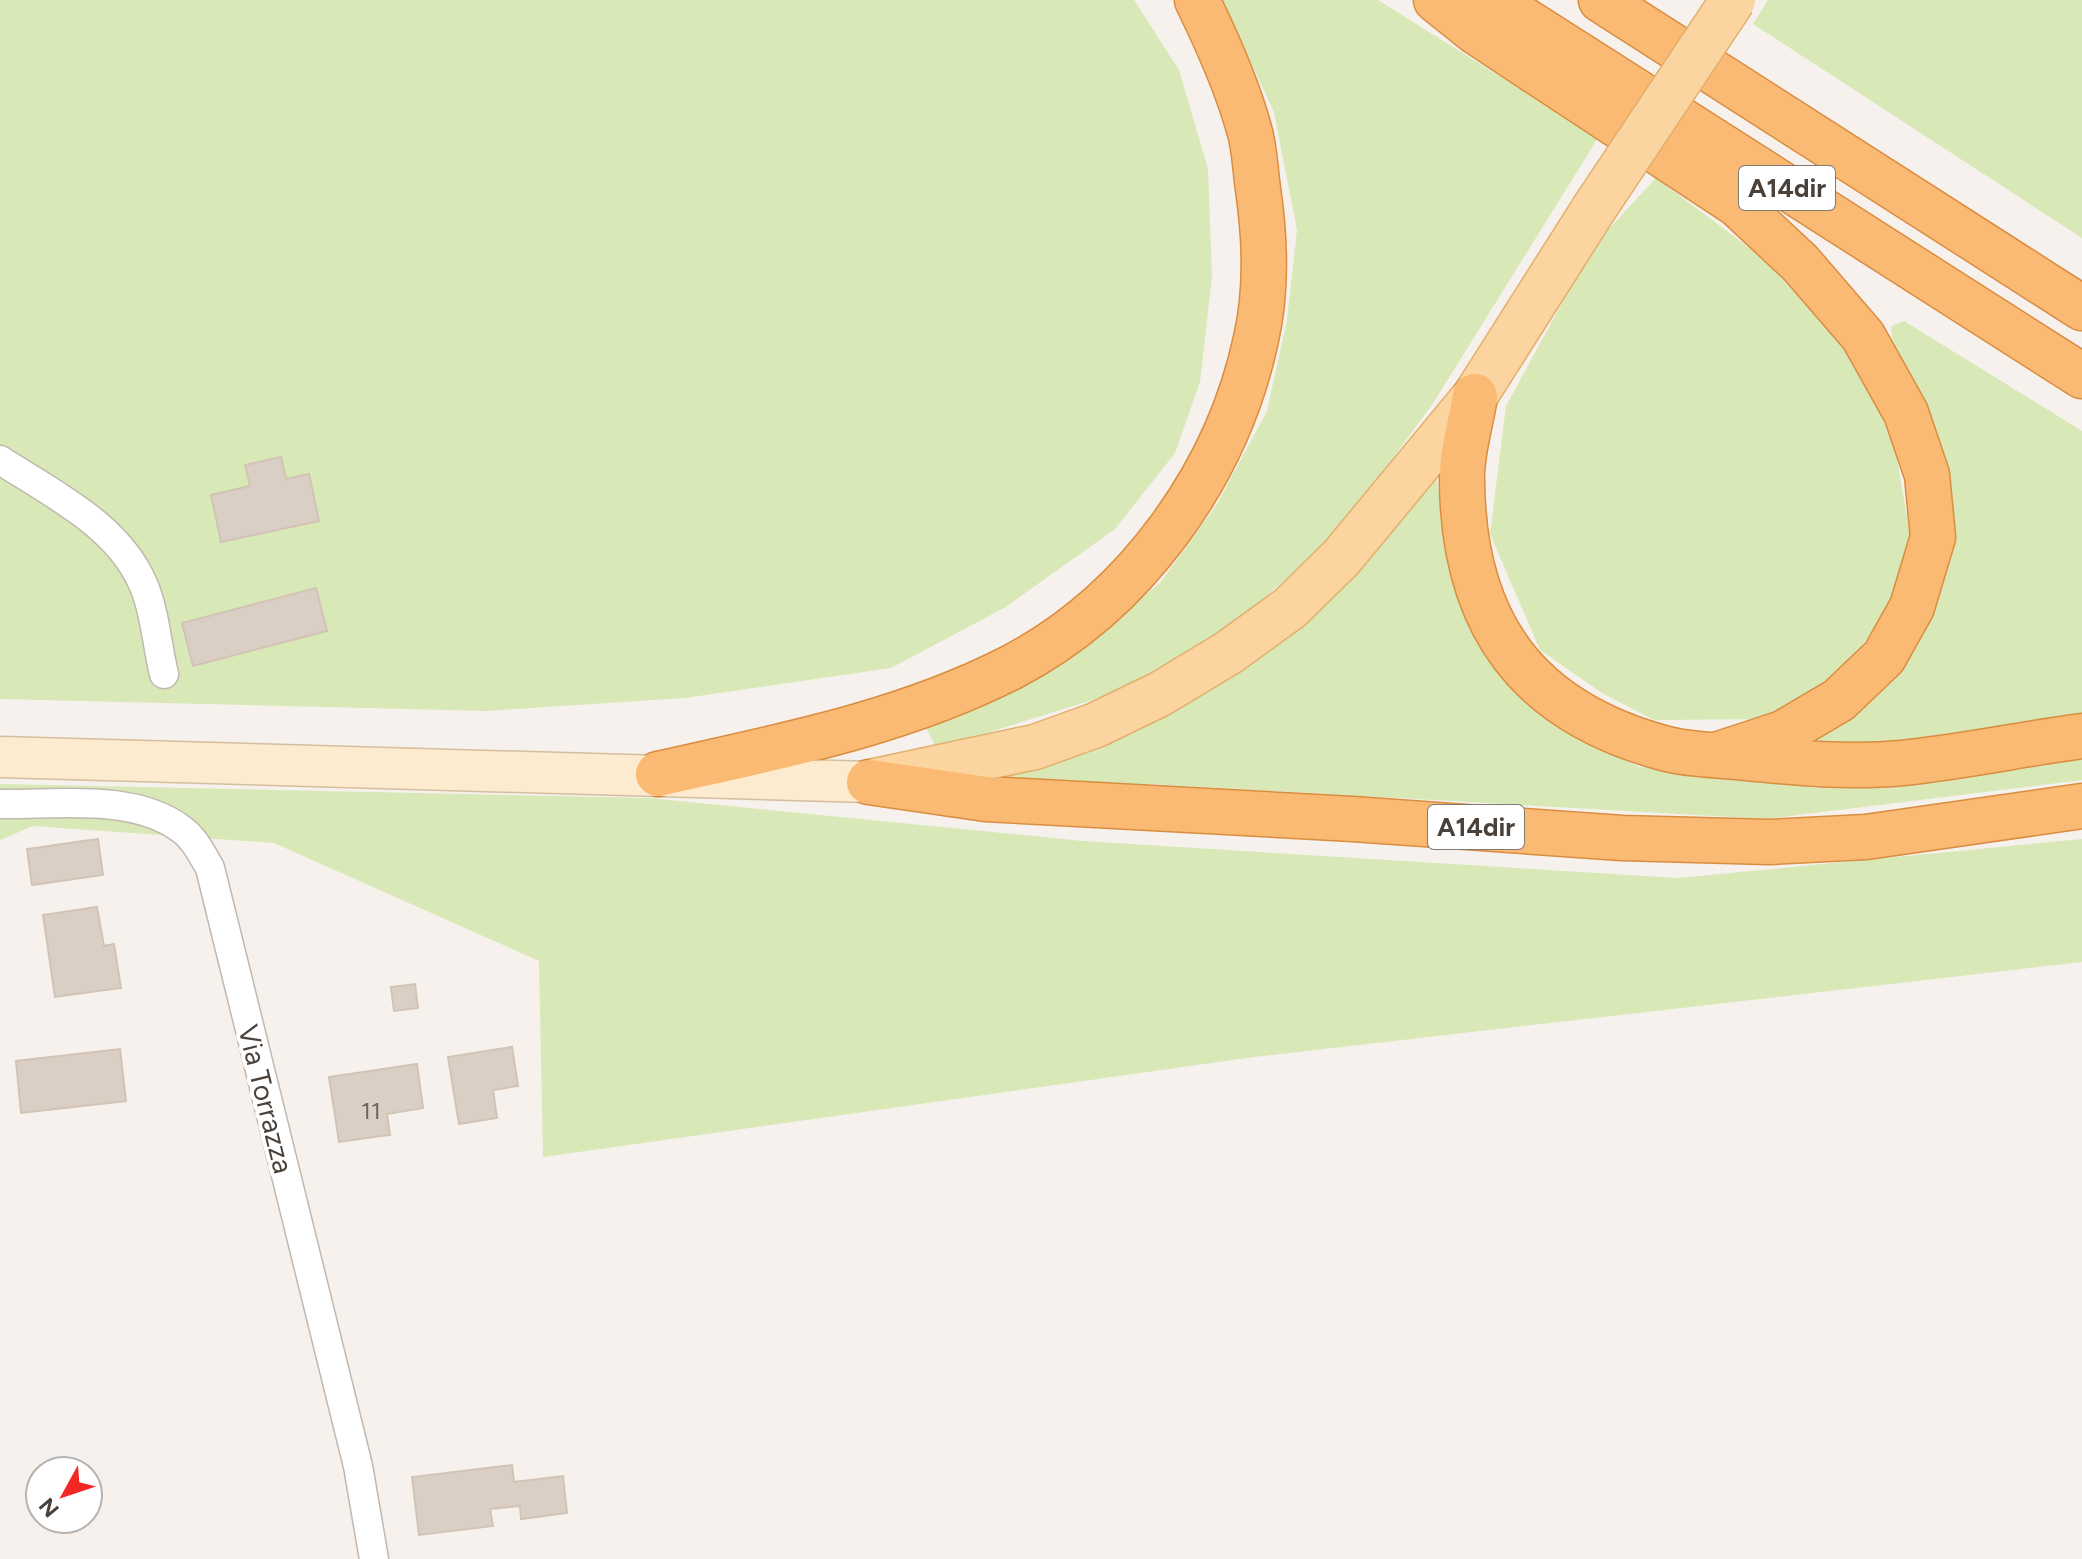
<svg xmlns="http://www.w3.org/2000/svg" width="2082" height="1559" font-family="Figtree,sans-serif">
<rect width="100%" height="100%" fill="#f6f1ec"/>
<!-- green -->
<path fill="#d9e8b7" d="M0 0H1134L1179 70 1208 169 1212 276 1200 382 1175 453 1115 529 1004 608 891 668 685 698 486 711 0 699Z
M1222 0H1378L1598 138 1432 405 1333 539 1226 630 1112 694 983 734 935 745 924 724 1041 677 1160 583 1217 504 1267 411 1287 320 1297 230 1274 112Z
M1768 0H2082V238L1753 24Z
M1656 178 1763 258 1856 360 1894 442 1911 540 1888 612 1837 678 1768 719 1654 720 1602 693 1540 650 1490 534 1506 406 1593 246Z
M1904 321 2082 431V718L1840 748 1815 739 1954 543 1940 443 1892 339 1891 326Z
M1436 475 1447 542 1467 622 1514 683 1564 729 1639 767 1840 781 2082 748V780L1766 819 1151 784 1012 785 999 773 1185 698Z
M0 784 649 798 1083 841 1678 878 2082 839V962L1254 1057 543 1157 539 961 274 843 33 826 0 840Z"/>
<!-- building -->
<path fill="#dacfc5" stroke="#d2c3b5" stroke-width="2" d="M281 457 286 479 309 474 319 521 221 542 211 495 250 486 245 465Z
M316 588 327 631 193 666 182 623Z
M98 839 103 875 32 885 27 849Z
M97 907 104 946 114 944 121 988 55 997 43 915Z
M415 984 418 1008 394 1011 391 987Z
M512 1047 518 1086 493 1090 497 1118 459 1124 448 1057Z
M120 1049 126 1101 21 1113 16 1061Z
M417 1064 423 1108 387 1114 390 1135 339 1142 329 1077Z
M512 1465 514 1482 563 1476 567 1513 521 1519 520 1506 490 1509 493 1526 419 1535 412 1477Z"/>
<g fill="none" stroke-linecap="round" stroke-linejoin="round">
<defs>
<path id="street" d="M0 460C51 493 118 525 143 584 155 611 157 646 164 674
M0 804C55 805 134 793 181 829 194 838 202 854 210 868L358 1466 374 1559"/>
<path id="secondary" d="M0 757 869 782"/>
<path id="primary" d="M875 781 1035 747 1096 725 1160 694 1228 653 1290 608 1341 558 1475 396 1593 210"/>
<path id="highway" d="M1436 0 1476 32 1738 205 1800 263 1863 336 1906 413 1927 475 1933 537 1912 607 1884 657 1839 700 1783 733 1716 755
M1493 0 2082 376
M1601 0 2082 308
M1475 396C1471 423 1461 453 1462 480 1463 624 1527 712 1667 749 1691 755 1719 755 1745 758 1797 763 1849 768 1902 763 1962 757 2022 744 2082 736
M658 774C778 747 900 724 1010 668 1134 604 1227 475 1256 339 1267 291 1265 237 1258 189 1255 169 1255 148 1249 129 1237 85 1217 41 1197 0
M869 782 986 799 1353 819 1622 838 1769 842 1866 837 2082 806"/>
</defs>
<!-- street casing -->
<use href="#street" stroke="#c1b8af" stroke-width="31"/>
<!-- secondary casing -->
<use href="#secondary" stroke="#d4be9d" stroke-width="43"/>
<!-- primary casing -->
<use href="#primary" stroke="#e2af6e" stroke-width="47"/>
<!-- highway casing -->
<use href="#highway" stroke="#da8d41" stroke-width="47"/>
<!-- street -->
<use href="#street" stroke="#fff" stroke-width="28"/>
<!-- secondary -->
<use href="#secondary" stroke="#fdebcf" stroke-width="40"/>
<!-- primary -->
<use href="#primary" stroke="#fcd49f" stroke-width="44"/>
<!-- highway -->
<use href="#highway" stroke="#faba73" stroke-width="44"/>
<defs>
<path id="primary-bridge" d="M1593 210 1733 0"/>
</defs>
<!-- primary-bridge casing -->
<use href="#primary-bridge" stroke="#e2af6e" stroke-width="47" stroke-linecap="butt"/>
<!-- primary-bridge -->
<use href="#primary-bridge" stroke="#fcd49f" stroke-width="44"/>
</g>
<g text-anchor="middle" stroke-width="8" stroke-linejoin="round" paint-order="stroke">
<!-- number labels -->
<g font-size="24" fill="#6e645d">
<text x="371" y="1119">11</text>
</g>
<!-- shield labels -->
<g fill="#fff" stroke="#807a75" stroke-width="2">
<rect x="1739" y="166" width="96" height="44" rx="6"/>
<rect x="1428" y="805" width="96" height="44" rx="6"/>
</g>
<g font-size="26" font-weight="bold" fill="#4a413a">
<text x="1787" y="197">A14dir</text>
<text x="1476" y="836">A14dir</text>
</g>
<!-- street labels -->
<g font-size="28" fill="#4a413a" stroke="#fff">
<text transform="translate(266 1099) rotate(76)" y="10">Via Torrazza</text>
</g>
</g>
<!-- north arrow -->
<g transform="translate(64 1495) rotate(230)"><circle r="38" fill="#ffffff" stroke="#b7b3b0" stroke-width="2"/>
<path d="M0-6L14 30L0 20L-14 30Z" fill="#f42725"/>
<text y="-12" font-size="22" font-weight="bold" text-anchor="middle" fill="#4a413a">N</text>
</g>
</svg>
